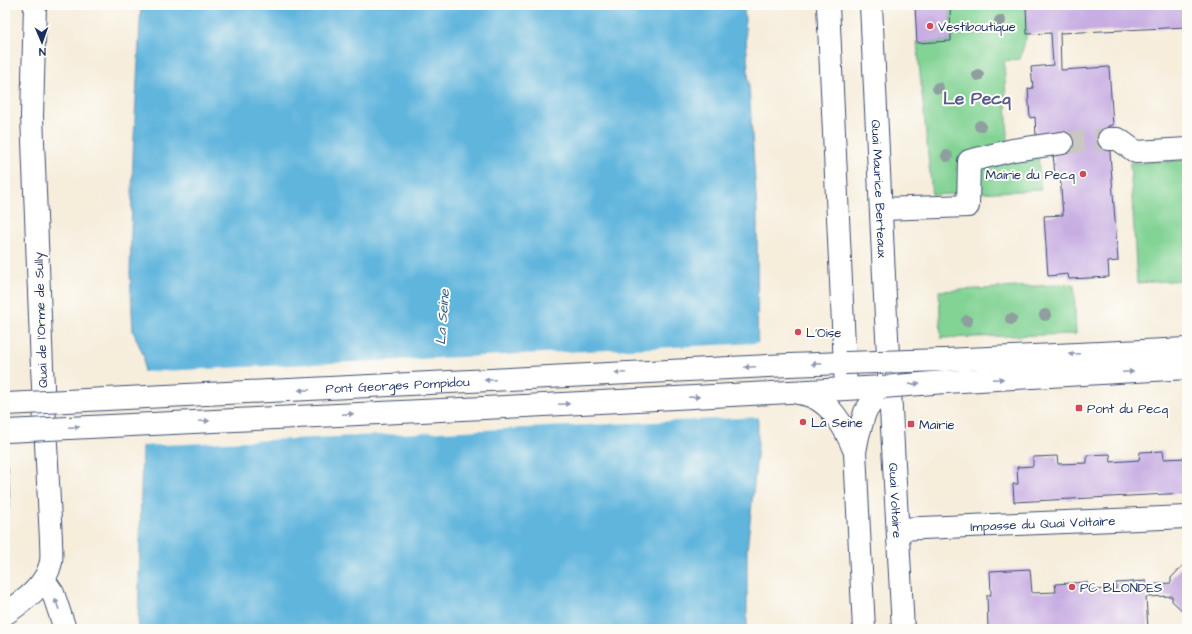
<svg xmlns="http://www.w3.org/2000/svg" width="1192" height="634" font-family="'Architects Daughter',sans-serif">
<rect width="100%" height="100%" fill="#fdfcf7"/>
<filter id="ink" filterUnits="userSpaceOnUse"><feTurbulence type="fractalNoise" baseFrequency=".025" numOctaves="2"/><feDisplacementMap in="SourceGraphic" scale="8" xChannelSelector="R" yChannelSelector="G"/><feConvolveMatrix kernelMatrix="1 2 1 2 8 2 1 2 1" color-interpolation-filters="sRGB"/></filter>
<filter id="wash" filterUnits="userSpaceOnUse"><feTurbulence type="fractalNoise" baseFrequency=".012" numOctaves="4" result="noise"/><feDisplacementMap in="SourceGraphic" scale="16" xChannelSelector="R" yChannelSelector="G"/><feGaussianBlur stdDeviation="0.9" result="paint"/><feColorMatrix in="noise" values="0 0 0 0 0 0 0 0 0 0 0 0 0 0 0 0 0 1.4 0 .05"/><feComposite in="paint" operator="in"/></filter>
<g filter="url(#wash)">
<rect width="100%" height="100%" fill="#f6eddb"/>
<!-- green -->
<path fill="#82d394" stroke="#4e8179" d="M968 5H1026L1027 34 1020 59 1004 61 1009 157 1038 153 1041 190 932 195 917 43 951 41 950 8 968 7Z
M1187 160V280L1137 283 1130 163Z
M1074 284 1076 334 941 338 939 291Z"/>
<!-- water -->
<path fill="#61b5dd" stroke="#3e729e" d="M141 5H744L757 213 758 446 747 550V629H138L144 357 133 331 130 273 133 156Z"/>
<!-- pier -->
<path fill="#f6eddb" d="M759 343 760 417 141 446 142 372Z"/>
<g id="blocks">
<!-- building -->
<path fill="#c7ade2" d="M915 5H950L951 41 917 43Z
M1026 5H1187V27L1060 33 1061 70 1109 67 1113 125 1108 126 1118 261 1108 262 1109 277 1069 279 1068 274 1048 276 1044 216 1063 215 1060 176H1055L1053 153 1036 136 1035 117 1030 118 1028 89 1033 88 1031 67 1053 65 1051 33 1027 34Z
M1163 451 1164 459 1187 458V493L1014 502 1013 484H1018L1017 467 1033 466V457L1057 456 1058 464 1087 463V455L1110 454 1111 462 1139 460 1140 452Z
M5 468H8L10 506H5Z
M1187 561V615L1172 601V596L1146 597 1148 629H988L987 595H991L990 571 1030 569 1032 593 1056 592 1055 584 1087 582 1088 590 1116 589V583L1146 581V585L1171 583V578Z"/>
</g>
</g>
<g filter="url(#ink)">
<use href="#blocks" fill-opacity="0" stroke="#3c4c71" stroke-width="1"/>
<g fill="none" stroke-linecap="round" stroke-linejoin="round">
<!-- minor-tunnel -->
<path stroke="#cac7c2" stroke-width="22" stroke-dasharray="22 11" stroke-linecap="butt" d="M1062 143 1109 139"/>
<defs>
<g id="minor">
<path d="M1109 139H1118L1136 152 1187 149"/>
<path d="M882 209 968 206 969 161 1013 150 1062 143"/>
<path id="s1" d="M898 529 1187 517"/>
<path d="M44 580 53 593 65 629"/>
<path d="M5 614C24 601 46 586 51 562 52 555 51 547 51 540L42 367 32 116 35 5"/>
</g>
<g id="major">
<path d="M828 5 846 388"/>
<path id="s2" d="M871 5 886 318 903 629"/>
<path d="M944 360 1187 349"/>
<path d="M789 365 845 363"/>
<path d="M945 382 1187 368"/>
<path d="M798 393C829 396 845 427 855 452"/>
<path d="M525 406 883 387"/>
<path d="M864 629 855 452 858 436 865 412 883 387"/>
</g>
</defs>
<!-- minor casing -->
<use href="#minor" stroke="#3c4c71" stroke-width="24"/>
<!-- major casing -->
<use href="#major" stroke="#3c4c71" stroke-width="24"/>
<!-- minor -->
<use href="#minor" stroke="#fff" stroke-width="22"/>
<!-- major -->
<use href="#major" stroke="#fff" stroke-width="22"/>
<defs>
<g id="major-bridge">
<path d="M845 363 944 360"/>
<path d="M883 387 945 382"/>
<path id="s3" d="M6 404 789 365"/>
<path d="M7 431 525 406"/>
</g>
</defs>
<!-- major-bridge casing -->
<use href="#major-bridge" stroke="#3c4c71" stroke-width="24" stroke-linecap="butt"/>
<!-- major-bridge -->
<use href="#major-bridge" stroke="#fff" stroke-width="22"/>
</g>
<!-- trees -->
<g fill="#8f9f9f">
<circle cx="1000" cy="21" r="6"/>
<circle cx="978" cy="75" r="6"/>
<circle cx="938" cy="88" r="6"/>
<circle cx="980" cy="126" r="6"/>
<circle cx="947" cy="156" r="6"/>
<circle cx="1045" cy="315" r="6"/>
<circle cx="1011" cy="319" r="6"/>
<circle cx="967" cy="321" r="6"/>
</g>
<!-- one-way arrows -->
<defs><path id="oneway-solid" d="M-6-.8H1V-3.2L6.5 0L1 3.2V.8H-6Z"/></defs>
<g fill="#8d97ae">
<use href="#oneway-solid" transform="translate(1074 354) rotate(177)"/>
<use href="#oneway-solid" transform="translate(817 364) rotate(178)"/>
<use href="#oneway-solid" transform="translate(750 367) rotate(177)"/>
<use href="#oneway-solid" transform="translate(1128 372) rotate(-3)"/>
<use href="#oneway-solid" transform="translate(620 373) rotate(177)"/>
<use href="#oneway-solid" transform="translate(998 379) rotate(-3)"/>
<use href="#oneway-solid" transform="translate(490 380) rotate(177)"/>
<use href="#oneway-solid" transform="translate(914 384) rotate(-5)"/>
<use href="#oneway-solid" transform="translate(304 390) rotate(177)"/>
<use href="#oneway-solid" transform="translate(694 397) rotate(-3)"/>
<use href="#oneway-solid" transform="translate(564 404) rotate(-3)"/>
<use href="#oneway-solid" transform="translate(348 414) rotate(-3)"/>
<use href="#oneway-solid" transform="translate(204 421) rotate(-3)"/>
<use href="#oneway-solid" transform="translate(74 427) rotate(-3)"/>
<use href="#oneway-solid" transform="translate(57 604) rotate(-109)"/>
</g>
</g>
<!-- markers -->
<g fill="#d1495b" stroke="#fdfcf7" stroke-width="1.5">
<circle cx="930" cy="26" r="4"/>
<circle cx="1083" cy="174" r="4"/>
<circle cx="798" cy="332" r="4"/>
<rect x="1075" y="404" width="8" height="8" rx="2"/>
<circle cx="803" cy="422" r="4"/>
<rect x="907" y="420" width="8" height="8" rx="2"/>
<circle cx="1072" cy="587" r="4"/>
</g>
<g text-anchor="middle" stroke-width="4" stroke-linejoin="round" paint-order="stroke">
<!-- poi labels -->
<g font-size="13" fill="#1b2f5e" stroke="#fdfcf7" text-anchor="start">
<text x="938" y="31">Vestiboutique</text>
<text x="1075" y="179" text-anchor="end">Mairie du Pecq</text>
<text x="806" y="337">L'Oise</text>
<text x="1087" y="413">Pont du Pecq</text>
<text x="811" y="427">La Seine</text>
<text x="919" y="429">Mairie</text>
<text x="1080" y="592">PC BLONDES</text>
</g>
<!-- street labels -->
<g font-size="13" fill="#1b2f5e" stroke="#fdfcf7">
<text dy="5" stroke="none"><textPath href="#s2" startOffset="184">Quai Maurice Berteaux</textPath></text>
<text transform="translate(40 320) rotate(-92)" y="5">Quai de l'Orme de Sully</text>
<text dy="5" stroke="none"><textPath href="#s3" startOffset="392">Pont Georges Pompidou</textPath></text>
<text dy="5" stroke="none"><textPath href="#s2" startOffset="496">Quai Voltaire</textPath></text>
<text dy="5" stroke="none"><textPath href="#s1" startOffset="145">Impasse du Quai Voltaire</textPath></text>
</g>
<!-- water labels -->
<g font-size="14" font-style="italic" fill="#345e8a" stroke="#fdfcf7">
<text transform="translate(442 317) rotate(-86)" y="5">La Seine</text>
</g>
<!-- district labels -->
<g font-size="17" font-weight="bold" fill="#575b8c" stroke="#fdfcf7">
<text x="977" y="104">Le Pecq</text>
</g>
</g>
<!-- margin -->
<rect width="1192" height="634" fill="none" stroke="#fdfcf7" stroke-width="20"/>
<!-- north arrow -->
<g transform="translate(42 42) rotate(178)" stroke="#fdfcf7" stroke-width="3" paint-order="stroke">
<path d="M0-3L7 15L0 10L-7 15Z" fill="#1b2f5e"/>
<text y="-6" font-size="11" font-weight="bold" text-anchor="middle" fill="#1b2f5e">N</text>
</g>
</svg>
